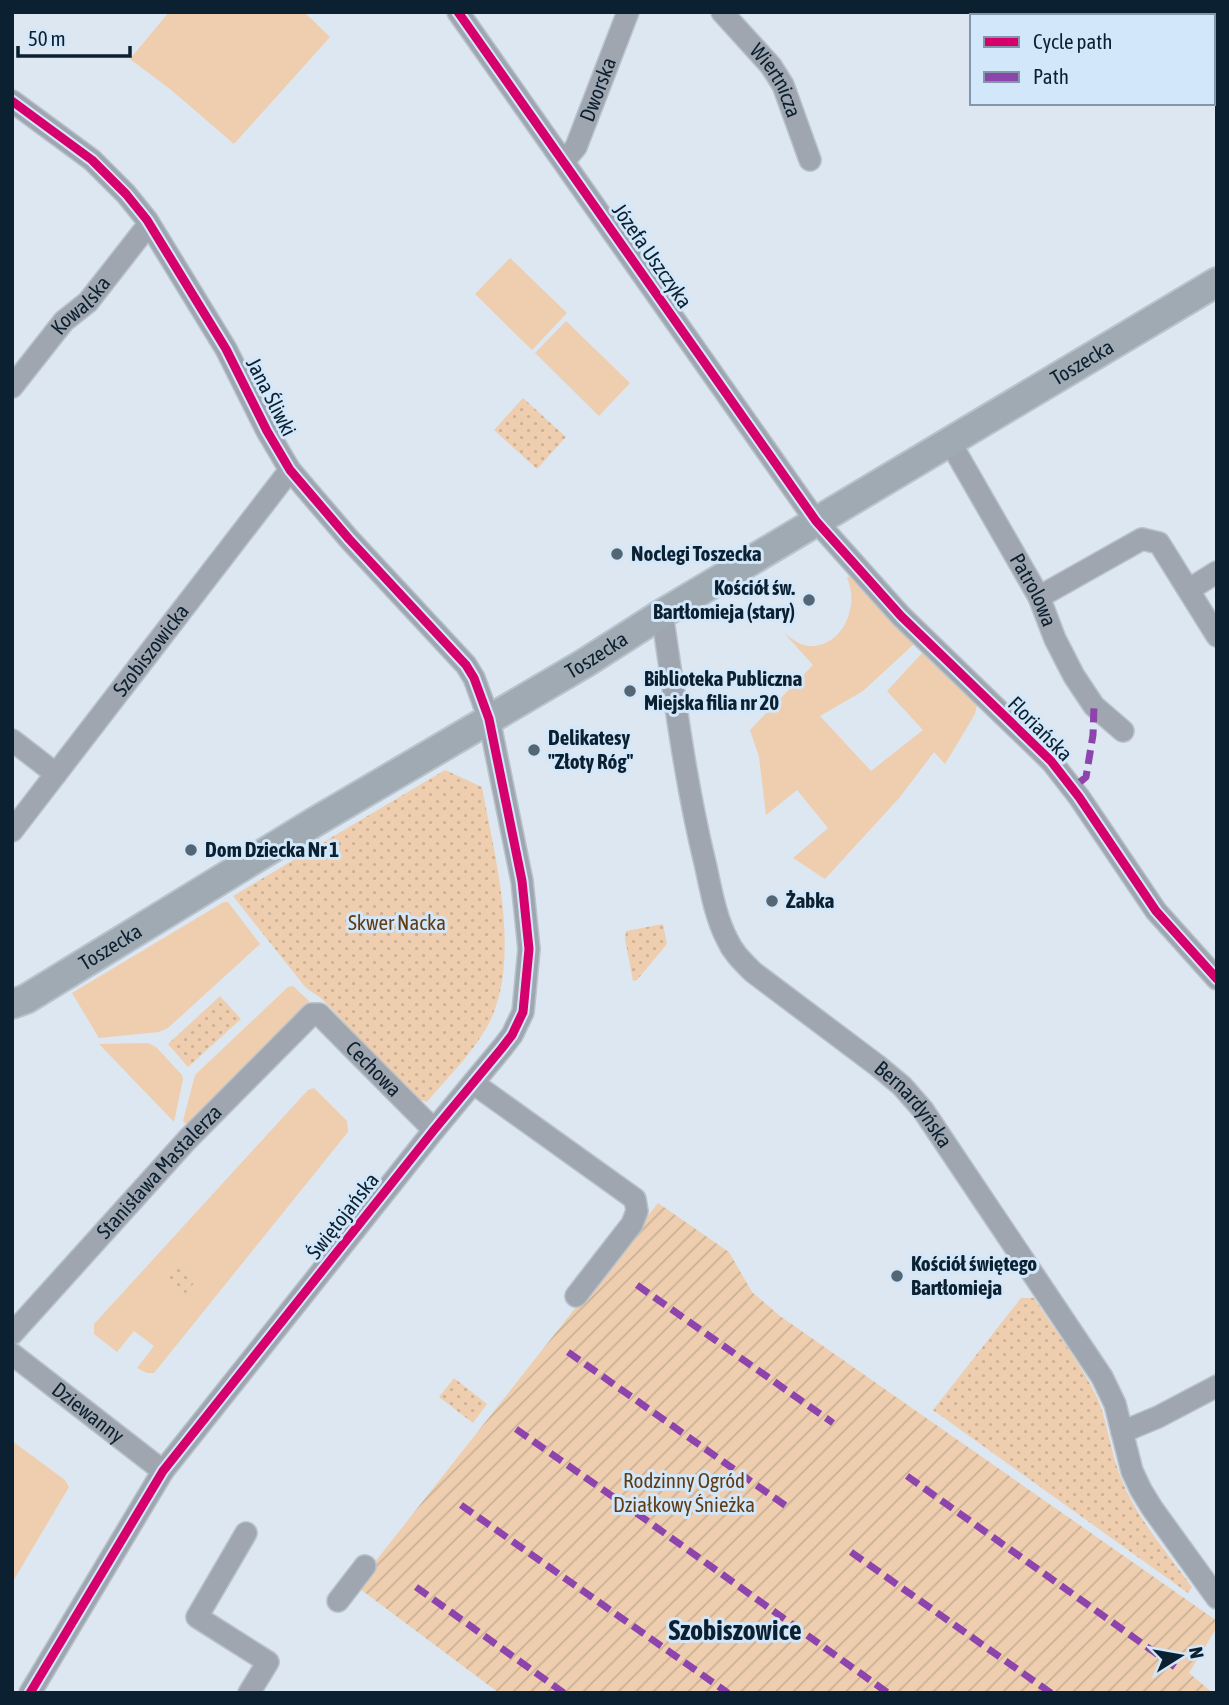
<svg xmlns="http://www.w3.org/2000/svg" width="1229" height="1705" font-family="'Asap Condensed',sans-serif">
<defs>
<pattern id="park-dots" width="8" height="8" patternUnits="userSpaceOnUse" patternTransform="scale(1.75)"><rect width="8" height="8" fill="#eeceae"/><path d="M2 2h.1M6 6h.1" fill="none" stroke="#cbb196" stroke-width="1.8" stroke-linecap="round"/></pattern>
<pattern id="garden-furrows" width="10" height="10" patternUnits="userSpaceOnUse" patternTransform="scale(1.75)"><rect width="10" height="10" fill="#eeceae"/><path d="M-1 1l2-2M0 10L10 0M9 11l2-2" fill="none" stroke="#cbb196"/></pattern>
</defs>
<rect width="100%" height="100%" fill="#dce7f1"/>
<!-- grass -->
<path fill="#eeceae" d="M169 12H304L330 37 234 144 170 89 130 59Z
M510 258 567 313 532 350 475 294Z
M566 321 630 383 599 416 535 353Z
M851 575 914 642V644L863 691 820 716 871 771 923 730 887 691 922 653H925L977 705 975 714 945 764 934 752 900 797 825 879 793 858 828 828 797 790 766 815 759 757 750 730 813 665 784 633C791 638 799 645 808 646 843 648 860 605 847 578Z
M224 902H228L260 944 168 1028 159 1032 99 1038 72 993Z
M293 986 309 1001 308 1008 190 1128 183 1121 195 1075 288 987Z
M148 1043 156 1047 182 1075 183 1079 174 1122 99 1044Z
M314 1088 347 1121 348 1132 154 1373H147L137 1368 154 1346 134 1331 117 1352 94 1334V1324L308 1090Z
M12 1441 65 1480 69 1487 12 1583Z"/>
<!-- park -->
<path fill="url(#park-dots)" d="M523 398 566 437 537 469 494 430Z
M445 770 482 787C495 859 526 970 482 1035 467 1059 445 1080 427 1102L415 1098 321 998 306 988 233 896Z
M663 924 667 944 637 980 633 981 625 939 626 931Z
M220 996 241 1019 188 1067 168 1044Z
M177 1267 195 1282 183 1296 165 1282Z
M1021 1298H1034C1054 1329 1078 1360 1095 1393 1107 1417 1109 1445 1118 1470 1133 1514 1165 1550 1192 1587L1188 1593 933 1410Z
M454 1378 487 1404 473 1423 439 1397Z"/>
<!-- garden -->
<path fill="url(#garden-furrows)" d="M658 1203 729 1252 752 1292 780 1316 1217 1621V1627L1189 1673 1213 1693H499L356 1586Z"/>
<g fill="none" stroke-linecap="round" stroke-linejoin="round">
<defs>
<g id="minor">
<path d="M458 12 816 521 901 616 1051 761 1079 797 1156 911 1217 979"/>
<path id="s1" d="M722 12 771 66 783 85 810 160"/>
<path d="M12 101 92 160 126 194 147 220 226 349 267 431 290 470 349 539 466 665 474 678 489 719 522 881 529 949 523 1012 512 1035 502 1048 434 1130 163 1471 30 1693"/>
<path id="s2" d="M564 161 576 147 628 12"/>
<path id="s3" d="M12 387 64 321 88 302 149 224"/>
<path id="s4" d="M950 442 1039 597 1055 639 1074 676 1094 706 1123 731"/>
<path d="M1190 589 1217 572"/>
<path d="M1039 597 1142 539 1159 543 1217 636"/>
<path id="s5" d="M660 615 664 627C676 706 686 785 705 863 711 889 715 916 727 939 733 953 743 962 753 972L878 1066 902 1086 923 1110 1102 1377 1115 1404 1132 1471 1141 1490 1152 1508 1217 1598"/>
<path d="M12 740 56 774"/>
<path id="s6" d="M12 831 290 470"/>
<path d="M473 1083 635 1199 637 1211 632 1224 576 1296"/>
<path id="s7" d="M12 1334 187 1140 312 1014H319L434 1130"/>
<path id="s8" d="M12 1354 163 1471"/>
<path d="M1122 1432 1158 1417 1217 1386"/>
<path d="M246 1533 197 1617 268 1662 249 1693"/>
<path d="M338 1601 365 1566"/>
</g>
<g id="major">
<path id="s9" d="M12 1004 26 999 313 823 585 663 660 615 1217 282"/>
</g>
</defs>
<!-- minor casing -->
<use href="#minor" stroke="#b8c3cd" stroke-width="24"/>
<!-- major casing -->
<use href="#major" stroke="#b8c3cd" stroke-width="32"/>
<!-- minor -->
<use href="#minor" stroke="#9fa6af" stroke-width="21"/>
<!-- major -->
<use href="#major" stroke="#a0aab3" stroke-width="28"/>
<!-- quiet -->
<path stroke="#8e44ad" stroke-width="7" stroke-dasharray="14 7" stroke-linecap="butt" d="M1080 782 1086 777 1093 735 1094 706
M637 1285 833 1423
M568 1352 786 1506
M516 1429 642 1517 888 1693
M907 1476 1178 1669
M461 1505 728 1693
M851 1552 1051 1693
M416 1587 564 1693"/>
<defs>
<path id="cycleway" d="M458 12 816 521 901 616 1051 761 1079 797 1156 911 1217 979
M12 101 92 160 126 194 147 220 226 349 267 431 290 470 349 539 466 665 474 678 489 719 522 881 529 949 523 1012 512 1035 502 1048 434 1130 163 1471 30 1693"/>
</defs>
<!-- cycleway casing -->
<use href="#cycleway" stroke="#d3e7fa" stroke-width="13"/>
<!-- cycleway -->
<use href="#cycleway" stroke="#d6006c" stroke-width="9"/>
</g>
<!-- markers -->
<g fill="#546674" stroke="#d3e7fa" stroke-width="2.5">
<circle cx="617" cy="554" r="7"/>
<circle cx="809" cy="600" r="7"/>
<circle cx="630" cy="691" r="7"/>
<circle cx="534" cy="750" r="7"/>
<circle cx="191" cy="850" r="7"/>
<circle cx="772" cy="901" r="7"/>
<circle cx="897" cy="1276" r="7"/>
</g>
<g text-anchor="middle" stroke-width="6" stroke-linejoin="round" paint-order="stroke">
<!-- street labels -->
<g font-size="21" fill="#0b2031" stroke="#d3e7fa">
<text dy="7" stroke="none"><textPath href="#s1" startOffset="88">Wiertnicza</textPath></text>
<text dy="7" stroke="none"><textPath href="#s2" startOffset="80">Dworska</textPath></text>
<text transform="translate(652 256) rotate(55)" y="7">Józefa Uszczyka</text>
<text dy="7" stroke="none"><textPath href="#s3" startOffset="107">Kowalska</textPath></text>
<text dy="7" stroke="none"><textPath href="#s9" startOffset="1248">Toszecka</textPath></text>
<text transform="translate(271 397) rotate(63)" y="7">Jana Śliwki</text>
<text dy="7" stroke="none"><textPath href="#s4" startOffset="170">Patrolowa</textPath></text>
<text dy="7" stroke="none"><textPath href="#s6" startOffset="228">Szobiszowicka</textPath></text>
<text dy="7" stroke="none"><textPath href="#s9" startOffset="681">Toszecka</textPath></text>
<text transform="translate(1040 729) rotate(45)" y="7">Floriańska</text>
<text dy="7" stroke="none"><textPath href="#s9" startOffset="114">Toszecka</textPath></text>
<text dy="7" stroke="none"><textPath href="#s7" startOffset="523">Cechowa</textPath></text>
<text dy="7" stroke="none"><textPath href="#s5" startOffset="583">Bernardyńska</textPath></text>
<text dy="7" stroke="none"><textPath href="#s7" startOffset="219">Stanisława Mastalerza</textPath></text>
<text transform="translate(343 1216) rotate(-52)" y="7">Świętojańska</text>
<text dy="7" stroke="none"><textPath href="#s8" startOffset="96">Dziewanny</textPath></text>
</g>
<!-- poi labels -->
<g font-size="21" font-weight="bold" fill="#0b2031" stroke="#d3e7fa" text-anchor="start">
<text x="631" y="561">Noclegi Toszecka</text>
<text x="795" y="595" text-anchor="end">Kościół św.<tspan x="795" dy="24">Bartłomieja (stary)</tspan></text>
<text x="644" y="686">Biblioteka Publiczna<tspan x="644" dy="24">Miejska filia nr 20</tspan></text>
<text x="548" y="745">Delikatesy<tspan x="548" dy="24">"Złoty Róg"</tspan></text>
<text x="205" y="857">Dom Dziecka Nr 1</text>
<text x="786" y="908">Żabka</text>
<text x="911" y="1271">Kościół świętego<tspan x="911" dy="24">Bartłomieja</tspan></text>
</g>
<!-- park labels -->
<g font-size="21" fill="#5f3c14" stroke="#d3e7fa">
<text x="397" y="930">Skwer Nacka</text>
<text x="684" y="1488">Rodzinny Ogród<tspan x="684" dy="24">Działkowy Śnieżka</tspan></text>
</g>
<!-- district labels -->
<g font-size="28" font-weight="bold" fill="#0b2031" stroke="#d3e7fa">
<text x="735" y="1640">Szobiszowice</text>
</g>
</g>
<!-- border -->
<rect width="1229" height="1705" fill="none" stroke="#0b2031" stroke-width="28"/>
<!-- legend -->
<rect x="970" y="14" width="245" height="91" fill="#d3e7fa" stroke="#8397aa" stroke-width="2"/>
<rect x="984" y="37" width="35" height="10" fill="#d6006c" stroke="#8397aa" stroke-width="2"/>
<text x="1033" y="49" font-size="21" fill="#0b2031">Cycle path</text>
<rect x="984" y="72" width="35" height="10" fill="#8e44ad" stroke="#8397aa" stroke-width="2"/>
<text x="1033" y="84" font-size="21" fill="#0b2031">Path</text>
<!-- north arrow -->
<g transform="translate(1180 1656) rotate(79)" stroke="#d3e7fa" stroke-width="5" paint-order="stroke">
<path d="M0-5L12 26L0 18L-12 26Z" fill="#0b2031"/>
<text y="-10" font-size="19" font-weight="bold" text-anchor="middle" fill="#0b2031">N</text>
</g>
<!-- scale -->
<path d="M18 46v10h112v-10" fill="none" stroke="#0b2031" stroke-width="3.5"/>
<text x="28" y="46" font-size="21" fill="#0b2031" stroke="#d3e7fa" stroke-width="5" paint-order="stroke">50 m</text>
</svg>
